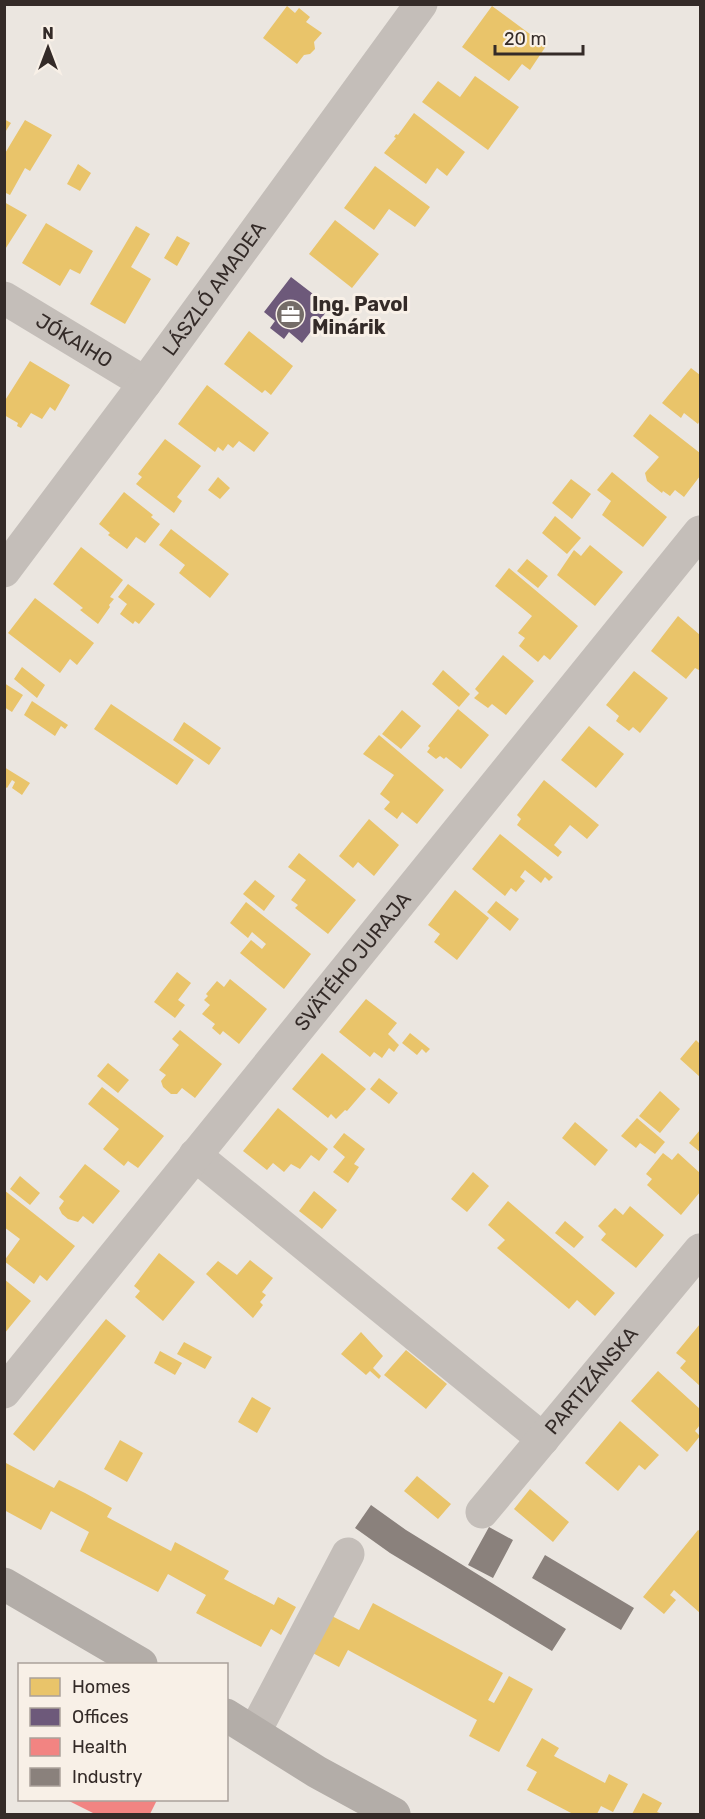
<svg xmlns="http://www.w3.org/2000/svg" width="705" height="1819" font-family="Rubik,sans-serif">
<rect width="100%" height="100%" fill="#ebe6e0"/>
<!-- homes -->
<path fill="#e9c46a" d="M287 6 295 13 299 8 310 17 306 22 322 33 314 42 315 49 310 54 304 55 297 64 263 38Z
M492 6 546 46 530 70 522 64 509 81 462 47Z
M475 76 519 107 488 150 422 102 438 81 460 97Z
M414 113 465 152 447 176 437 168 426 184 384 153 396 138 394 137 396 134 398 135Z
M4 119 11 123 4 134Z
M25 120 52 135 30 171 25 168 10 195 4 192V155Z
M78 164 91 173 80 191 67 184Z
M375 166 430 207 415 227 389 209 374 230 344 208Z
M4 202 27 215 4 251Z
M335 220 379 254 352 288 309 254Z
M46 223 93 251 80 274 70 269 60 286 22 263Z
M136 226 150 234 131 267 151 279 125 324 90 304Z
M177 236 190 243 177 266 164 258Z
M249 331 293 366 271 395 265 390 262 393 224 364Z
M30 361 70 385 55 411 50 407 42 419 31 413 21 428 17 426 18 423 4 415V402Z
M691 368 700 375V420L698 424 684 413 681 418 662 403Z
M207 385 269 433 254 452 239 441 233 448 228 444 223 451 218 447 215 452 178 424Z
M650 414 700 453V476L684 497 675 490 670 496 663 491 662 493 647 481 645 473 659 457 633 436Z
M165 439 201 466 177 497 182 501 174 513 136 484 142 477 138 474Z
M612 472 667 517 643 547 602 515 611 501 597 490Z
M218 477 230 488 220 499 208 490Z
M571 479 591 494 572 519 552 503Z
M124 492 153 515 151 517 160 524 145 543 136 537 127 549 108 535 110 533 99 524Z
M555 516 581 538 567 554 542 533Z
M171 529 229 574 210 598 179 573 185 565 159 545Z
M590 545 623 572 595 606 557 575 574 550 581 556Z
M81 547 123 580 110 597 114 599 109 605 110 607 98 624 80 610 83 608 53 584Z
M527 559 548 576 538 588 517 571Z
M509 568 578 626 550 660 544 655 538 662 519 646 525 638 518 633 532 616 495 586Z
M128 584 155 604 139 624 135 621 133 624 120 614 127 604 118 597Z
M35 598 94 643 77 665 70 659 60 673 8 633Z
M678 616 700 635V668L699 670 695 668 686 679 651 651Z
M503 655 534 681 506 715 492 704 488 708 474 698 479 693 475 689Z
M22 667 45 685 37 698 14 679Z
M443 670 470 694 459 707 432 684Z
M634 671 668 698 640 733 633 727 629 731 616 721 619 716 606 705Z
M4 683 23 695 12 712 4 707Z
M32 701 68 725 65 729 61 726 55 736 24 715Z
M111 704 194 760 177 785 94 729Z
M458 709 489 735 461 769 446 757 444 759 440 756 436 759 427 752 430 748 428 746Z
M402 710 421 726 401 749 382 734Z
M184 722 221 748 209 765 173 740Z
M589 726 624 754 596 788 561 760Z
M379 735 444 790 417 824 402 812 397 819 384 809 390 802 380 794 394 775 363 754Z
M4 767 30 783 22 795 12 788 15 782 12 780 7 788 4 786Z
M544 780 599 825 587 839 570 825 554 845 562 852 558 857 517 825 521 819 517 815Z
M369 819 399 845 374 876 358 862 353 868 339 856Z
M500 834 553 877 549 881 545 877 541 883 525 870 520 877 525 881 516 892 511 888 505 896 472 869Z
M299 853 356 900 328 934 295 908 298 905 291 900 306 880 288 867Z
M255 880 275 896 264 911 243 894Z
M455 890 489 918 457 960 434 942 440 934 428 925Z
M496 901 519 919 510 931 487 912Z
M246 902 311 954 284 989 240 953 251 940 262 949 266 944 252 932 248 938 230 923Z
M177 972 191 983 178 1000 185 1005 175 1018 154 1002Z
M230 979 267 1009 239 1044 223 1031 220 1035 212 1028 215 1024 202 1014 210 1005 204 1000 208 996 206 994 217 981 224 987Z
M366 999 397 1023 388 1034 399 1045 394 1052 389 1048 382 1058 374 1052 370 1057 339 1032Z
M180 1030 222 1064 195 1098 182 1088 177 1094H171L163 1087 161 1081 166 1075 159 1070 179 1045 172 1039Z
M410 1033 430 1049 426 1053 422 1049 417 1055 402 1043Z
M696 1040 700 1044V1077L680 1059Z
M322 1053 366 1089 347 1111 345 1110 336 1119 331 1114 328 1118 292 1089Z
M108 1063 129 1080 118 1093 97 1076Z
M379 1078 398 1093 389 1104 370 1089Z
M102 1087 164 1136 138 1168 128 1161 124 1166 103 1149 119 1129 88 1104Z
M660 1091 680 1109 660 1133 639 1116Z
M278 1108 328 1149 319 1161 311 1155 300 1169 291 1164 284 1172 273 1163 267 1170 243 1151Z
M637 1118 665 1142 655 1154 640 1143 636 1148 621 1136Z
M575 1122 608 1150 595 1166 562 1138Z
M700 1130V1152L689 1143Z
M344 1133 365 1149 354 1164 359 1167 348 1183 333 1172 345 1157 333 1147Z
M663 1153 672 1160 678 1153 700 1173V1192L681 1215 647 1185 652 1179 646 1174Z
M85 1164 120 1191 93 1224 83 1216 78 1222 68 1219 62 1214 59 1208 64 1201 59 1197Z
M473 1172 489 1186 467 1212 451 1199Z
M20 1176 40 1193 30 1205 10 1189Z
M4 1190 75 1246 47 1281 40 1275 34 1284 4 1261 20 1239 4 1227Z
M314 1191 337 1210 322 1229 299 1211Z
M508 1201 615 1293 595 1316 577 1300 569 1309 497 1248 505 1240 488 1225Z
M630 1206 664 1235 636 1268 601 1240 606 1234 598 1226 615 1208 623 1215Z
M565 1221 584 1237 574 1248 555 1233Z
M159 1253 195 1282 163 1321 135 1297 140 1291 134 1286Z
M250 1260 273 1278 262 1292 266 1295 260 1302 263 1305 253 1318 206 1274 218 1261 237 1275Z
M4 1279 31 1301 4 1334Z
M106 1319 126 1336 34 1451 13 1434Z
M700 1324V1386L680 1368 686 1361 676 1353Z
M361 1332 383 1356 373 1368 381 1376 379 1379 370 1371 366 1375 341 1354Z
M184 1342 212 1357 205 1369 177 1354Z
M406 1350 447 1384 426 1409 384 1375Z
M160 1351 182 1363 175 1375 154 1363Z
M658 1371 700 1409V1425L695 1431 700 1436 687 1452 631 1401Z
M252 1397 271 1408 257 1433 238 1422Z
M620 1421 659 1455 645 1470 639 1465 618 1491 585 1463Z
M120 1440 143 1453 127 1482 104 1469Z
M4 1462 54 1488 59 1480 85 1493 112 1508 107 1517 171 1551 175 1542 229 1571 224 1579 274 1605 278 1597 296 1607 281 1635 271 1629 261 1647 196 1613 206 1595 168 1574 158 1592 80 1551 89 1532 51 1511 41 1530 4 1510Z
M417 1476 451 1504 438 1519 404 1491Z
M530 1489 569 1522 553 1542 514 1509Z
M698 1530 700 1531V1613L674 1590 670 1595 676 1600 664 1614 643 1597Z
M373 1603 503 1673 488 1700 494 1703 509 1676 533 1689 499 1752 469 1736 477 1720 348 1650 339 1667 309 1651 328 1614 359 1630Z
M542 1738 559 1748 554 1756 605 1783 609 1774 628 1784 613 1812 601 1806 597 1814H573L527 1790 537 1772 526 1766Z
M643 1793 662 1803 657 1812 663 1814H632Z"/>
<!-- offices -->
<path fill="#6d597a" d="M291 277 330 307 302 343 289 332 284 339 270 328 275 321 264 312Z"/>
<!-- health -->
<path fill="#f28482" d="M67 1800H157L150 1814H95Z"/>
<!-- industry -->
<path fill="#8a817c" d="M371 1505 406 1530 566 1629 552 1651 390 1553 355 1528Z
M489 1527 513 1540 493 1578 468 1565Z
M545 1555 634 1608 621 1630 532 1578Z"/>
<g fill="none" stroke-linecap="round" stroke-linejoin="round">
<!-- minor -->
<g stroke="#c4beb9" stroke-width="33">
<path id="s1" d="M4 298 145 383"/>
<path id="s2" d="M4 571 145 383 421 4"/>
<path d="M195 1155 543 1439"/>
<path id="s3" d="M4 1392 700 532"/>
<path id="s4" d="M482 1512 700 1250"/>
<path d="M255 1731 348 1554"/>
</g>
<!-- major -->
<path stroke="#b3ada8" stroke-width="33" d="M4 1584 141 1664
M226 1715 317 1772 394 1814"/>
</g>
<!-- icons -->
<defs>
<symbol id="office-disc" viewBox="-11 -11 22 22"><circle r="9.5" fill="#746c68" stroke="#f8f0e7"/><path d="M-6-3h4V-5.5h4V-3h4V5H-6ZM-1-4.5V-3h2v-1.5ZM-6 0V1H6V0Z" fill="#fff"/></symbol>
</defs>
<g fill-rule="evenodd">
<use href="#office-disc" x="274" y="298" width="33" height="33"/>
</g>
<g text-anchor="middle" stroke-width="6" stroke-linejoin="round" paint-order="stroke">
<!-- street labels -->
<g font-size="20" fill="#342b28" stroke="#f8f0e7">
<text dy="7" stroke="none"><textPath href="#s2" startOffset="352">LÁSZLÓ AMADEA</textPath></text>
<text dy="7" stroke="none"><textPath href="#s1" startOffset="82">JÓKAIHO</textPath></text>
<text dy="7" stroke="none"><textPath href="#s3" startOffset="554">SVÄTÉHO JURAJA</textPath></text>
<text dy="7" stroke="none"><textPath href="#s4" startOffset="171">PARTIZÁNSKA</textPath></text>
</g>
<!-- poi labels -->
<g font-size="20" font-weight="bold" fill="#342b28" stroke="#f8f0e7" text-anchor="start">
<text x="312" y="311">Ing. Pavol<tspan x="312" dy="23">Minárik</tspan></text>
</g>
</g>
<!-- border -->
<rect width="705" height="1819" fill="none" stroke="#342b28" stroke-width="12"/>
<!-- legend -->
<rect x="18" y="1663" width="210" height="138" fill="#f8f0e7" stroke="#aaa19b" stroke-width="1.5"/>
<rect x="30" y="1678" width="30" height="18" fill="#e9c46a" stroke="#aaa19b" stroke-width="1.5"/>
<text x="72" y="1693" font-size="18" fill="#342b28">Homes</text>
<rect x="30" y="1708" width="30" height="18" fill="#6d597a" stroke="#aaa19b" stroke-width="1.5"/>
<text x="72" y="1723" font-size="18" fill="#342b28">Offices</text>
<rect x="30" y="1738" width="30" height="18" fill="#f28482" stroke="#aaa19b" stroke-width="1.5"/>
<text x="72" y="1753" font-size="18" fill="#342b28">Health</text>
<rect x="30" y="1768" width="30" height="18" fill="#8a817c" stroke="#aaa19b" stroke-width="1.5"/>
<text x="72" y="1783" font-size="18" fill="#342b28">Industry</text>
<!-- north arrow -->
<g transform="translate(48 48)" stroke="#f8f0e7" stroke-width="4.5" paint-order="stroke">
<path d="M0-4.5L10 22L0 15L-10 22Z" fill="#342b28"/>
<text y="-9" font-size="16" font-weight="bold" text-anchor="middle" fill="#342b28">N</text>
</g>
<!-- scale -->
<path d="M495 45v9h88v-9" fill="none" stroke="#342b28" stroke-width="3"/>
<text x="504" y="45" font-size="18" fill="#342b28" stroke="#f8f0e7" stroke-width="4.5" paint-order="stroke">20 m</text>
</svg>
